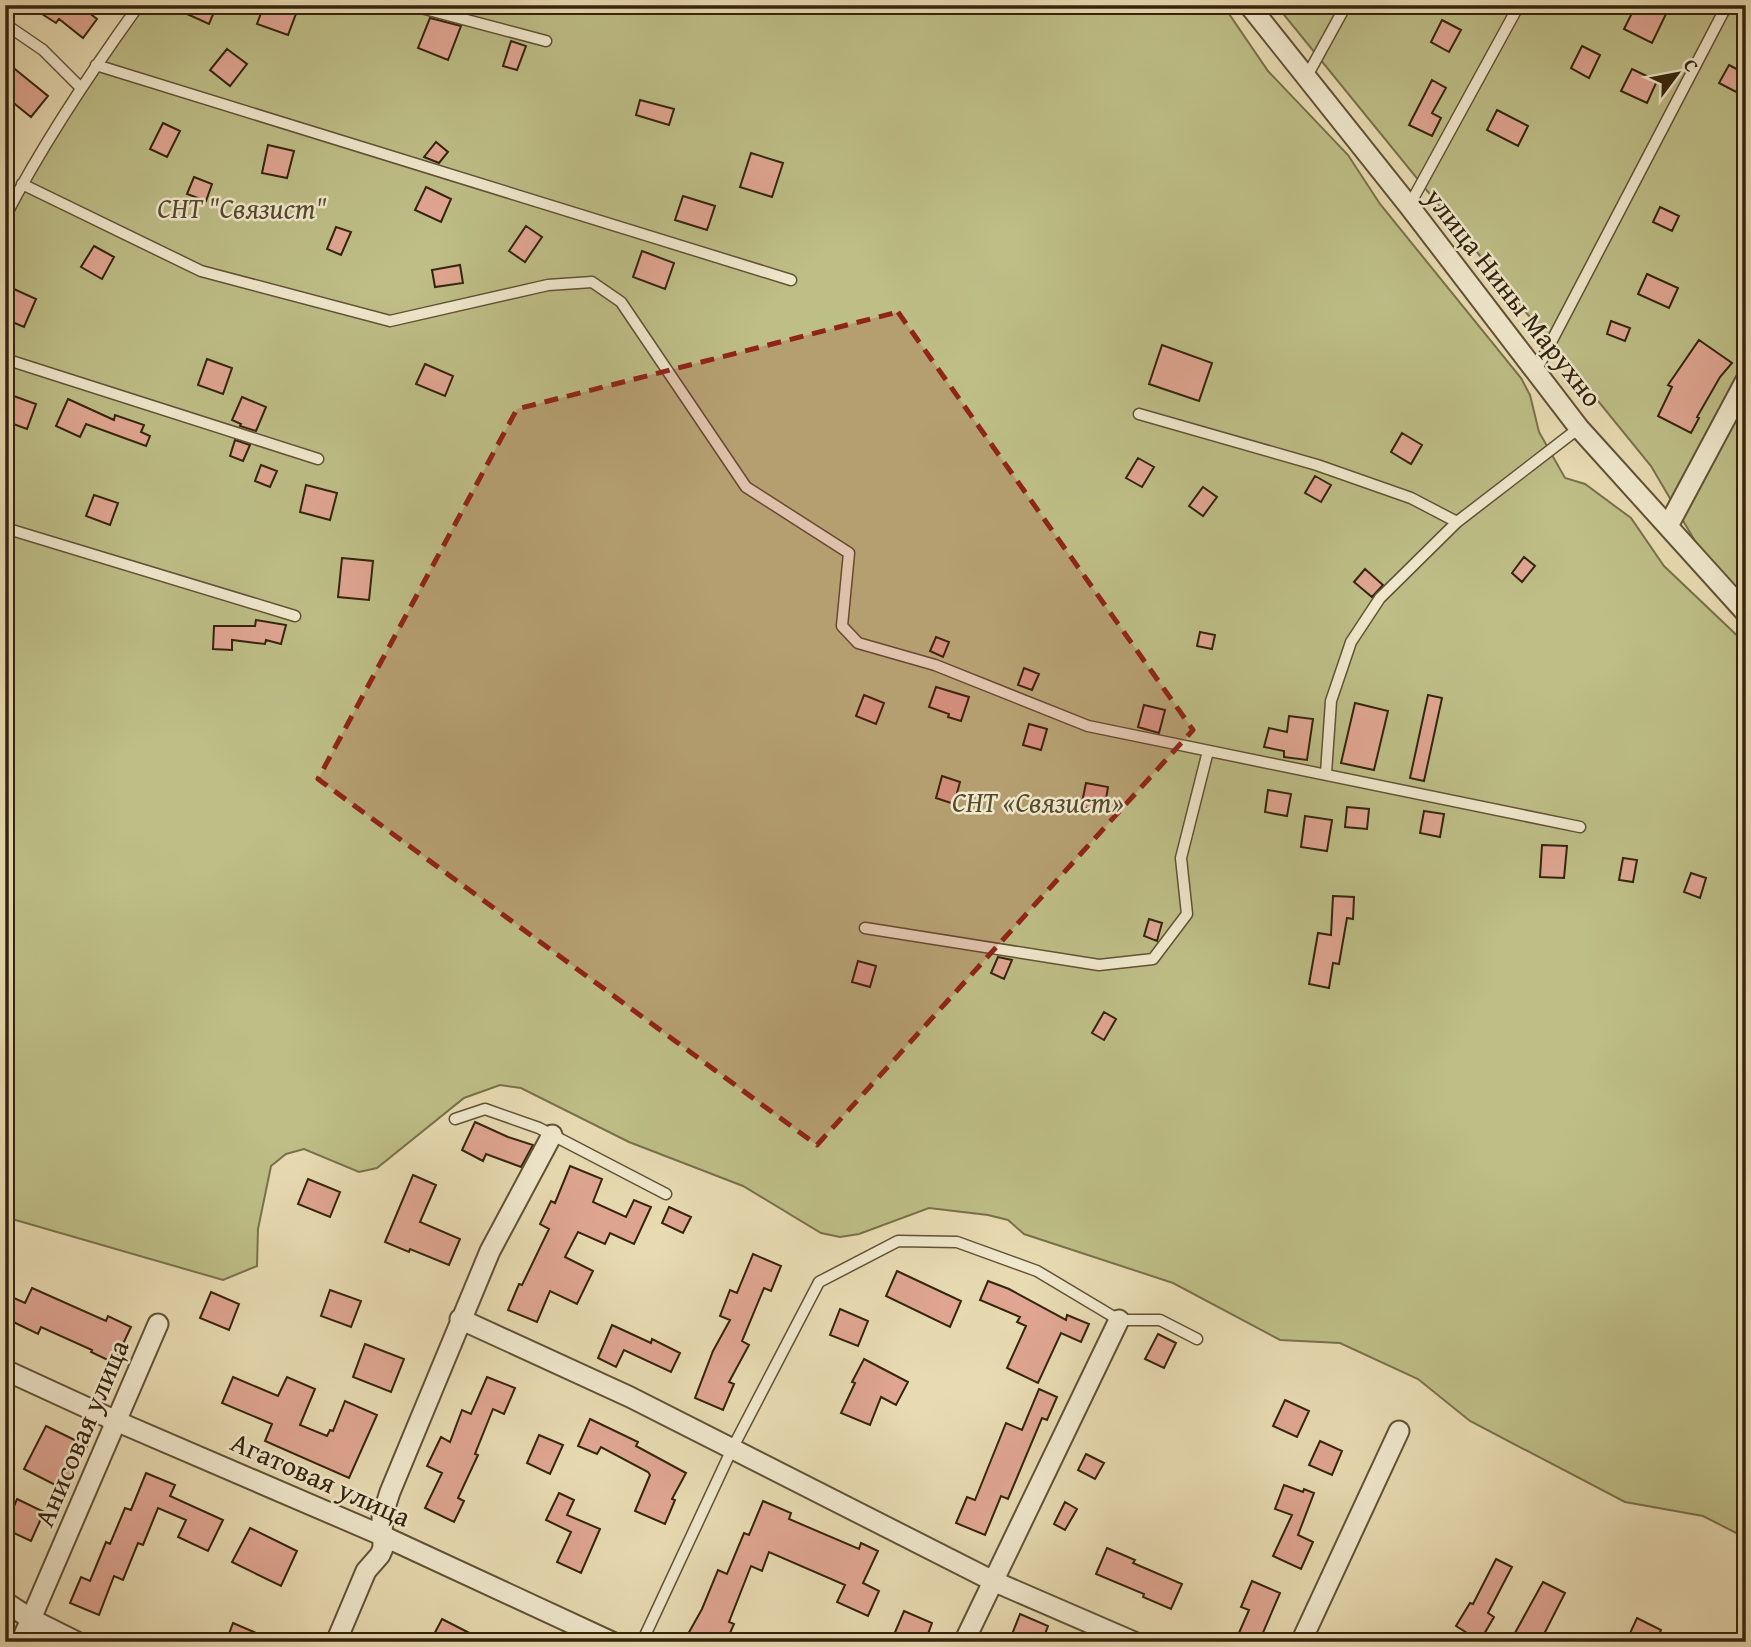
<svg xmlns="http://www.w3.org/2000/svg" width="1751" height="1647" font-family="'Gentium Book Plus',serif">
<rect width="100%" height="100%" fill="#e8dbb2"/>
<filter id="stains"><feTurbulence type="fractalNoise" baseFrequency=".00286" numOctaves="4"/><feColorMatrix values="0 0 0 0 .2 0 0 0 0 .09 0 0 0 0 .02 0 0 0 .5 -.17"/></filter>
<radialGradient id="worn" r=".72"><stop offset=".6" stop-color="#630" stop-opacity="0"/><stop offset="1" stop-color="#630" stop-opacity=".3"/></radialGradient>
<!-- green -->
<path fill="#bebe87" stroke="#79714a" stroke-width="2" d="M140 5H1223L1268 71 1348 155 1380 204 1521 378 1530 395 1539 432 1565 478 1585 484 1631 518 1664 566 1746 644V1538L1703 1516 1625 1502 1470 1421 1418 1379 1340 1343 1280 1340 1173 1283 1024 1234 1008 1220 988 1215 929 1208 859 1234 840 1237 821 1233 743 1186 629 1142 521 1088 500 1085 464 1098 377 1168 359 1172 304 1149 286 1154 271 1166 258 1229 257 1266 223 1280 5 1217V211L109 38Z
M1276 5H1746V628L1651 466Z"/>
<!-- building -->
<path fill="#e0a692" stroke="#34240d" stroke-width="2" d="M28 5H79L97 19 83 38 59 19 56 23Z
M167 5H217L209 24Z
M264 5H281L297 11 288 35 257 24Z
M1636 5H1648L1666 14 1652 43 1624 29Z
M430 18 461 26 448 60 418 48Z
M1442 20 1461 30 1449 52 1431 42Z
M511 41 526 46 517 70 503 66Z
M1582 46 1600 55 1589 78 1571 68Z
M227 49 247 64 230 86 210 70Z
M5 61 48 96 31 117 5 96Z
M1729 65 1746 74V83L1740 94 1719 83Z
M1632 69 1657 81 1647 103 1621 91Z
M1432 80 1446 88 1432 113 1441 118 1432 136 1409 125Z
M640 100 674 109 669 125 636 115Z
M1497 110 1528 126 1518 146 1487 130Z
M163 123 180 131 167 157 150 149Z
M436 142 448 152 439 163 424 157Z
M268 145 294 151 287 178 262 173Z
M751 153 783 163 772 197 740 187Z
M194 177 212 184 206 201 187 194Z
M426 187 451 199 441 222 415 210Z
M683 196 715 206 707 230 675 220Z
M1660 207 1679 216 1672 231 1653 222Z
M526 226 542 237 525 262 509 251Z
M336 227 351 232 341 255 327 249Z
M94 246 114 257 102 279 81 267Z
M642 251 674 263 665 289 633 277Z
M460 265 463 283 435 287 432 270Z
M1647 274 1678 288 1669 308 1638 294Z
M5 285 36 299 24 327 5 319Z
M1611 321 1630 328 1625 341 1607 334Z
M1699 340 1732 363 1720 377 1697 417 1699 418 1691 433 1658 416 1672 387 1668 385Z
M1162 345 1212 363 1199 401 1149 384Z
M207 359 232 368 223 394 198 385Z
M425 364 453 376 445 396 416 384Z
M11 395 36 404 27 429 5 421V411Z
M242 397 266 407 256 431 240 426 241 424 232 420Z
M68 399 114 420 115 415 144 425 141 432 150 436 146 446 86 424 80 437 56 426Z
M1402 433 1422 445 1411 464 1391 452Z
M235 440 250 445 243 461 230 456Z
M1138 458 1154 467 1142 487 1126 478Z
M261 465 277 471 270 487 255 481Z
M1315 476 1331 485 1321 502 1305 493Z
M306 485 337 493 330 520 300 512Z
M1203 487 1217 497 1203 516 1189 506Z
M94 495 118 503 110 525 86 516Z
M1524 557 1535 566 1522 582 1512 573Z
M342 558 373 561 369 600 338 597Z
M1365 569 1383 585 1372 597 1354 582Z
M256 620 286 625 281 644 266 640 265 644 232 640V650L213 649 214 626H255Z
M1200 632 1215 635 1212 649 1197 646Z
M936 637 949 642 943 657 930 651Z
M1024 668 1039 674 1032 690 1018 685Z
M936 687 969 697 961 721 948 717 949 714 929 707Z
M864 695 884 703 876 724 856 716Z
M1428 695 1442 698 1424 781 1410 778Z
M1355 703 1388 711 1374 770 1341 763Z
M1144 705 1165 710 1159 733 1138 727Z
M1289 716 1313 719 1307 760 1284 757V751L1264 747 1269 728 1287 732Z
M1029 724 1047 729 1041 750 1023 745Z
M942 776 960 782 954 804 936 798Z
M1086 783 1108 787 1104 811 1081 807Z
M1268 790 1291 794 1287 816 1265 812Z
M1347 807 1369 809 1367 829 1345 827Z
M1424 811 1444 814 1440 837 1420 833Z
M1305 816 1332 820 1327 851 1301 847Z
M1542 845 1567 846 1564 878 1540 877Z
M1623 858 1637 860 1633 882 1619 880Z
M1691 873 1706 878 1700 898 1684 892Z
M1333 896 1354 897 1353 919 1347 918 1339 964 1333 963 1329 988 1309 984 1318 933 1331 935Z
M1149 919 1162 923 1157 941 1144 936Z
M998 957 1012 960 1004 979 991 973Z
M858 961 876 966 870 987 852 982Z
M1104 1012 1116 1019 1104 1040 1092 1033Z
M475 1122 508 1137 533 1145 521 1167 486 1154 483 1161 462 1150Z
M570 1166 602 1179 593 1202 626 1217 634 1200 651 1207 634 1244 610 1233 605 1244 578 1232 565 1257 593 1271 577 1304 550 1291 537 1322 508 1310 519 1284 522 1285 549 1229 540 1224 551 1201 555 1203Z
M413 1175 436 1185 420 1222 460 1239 449 1265 410 1249 409 1252 385 1242Z
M308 1179 340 1192 330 1217 298 1204Z
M669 1207 691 1217 683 1233 662 1223Z
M753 1254 781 1266 771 1291 764 1288 742 1341 749 1345 729 1382 734 1384 723 1410 695 1398 713 1351 730 1320 720 1316 730 1290 737 1293Z
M897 1271 961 1301 950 1327 886 1296Z
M988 1281 1009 1289 1066 1320 1067 1315 1089 1324 1081 1342 1061 1333 1038 1383 1007 1368 1026 1326 1017 1322 1020 1317 980 1300Z
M32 1288 106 1321 108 1316 131 1327 114 1363 91 1352 92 1350 41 1327 38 1334 5 1318V1294L25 1303Z
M330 1290 361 1301 351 1327 321 1316Z
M211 1292 239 1304 229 1330 200 1318Z
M840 1309 868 1321 858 1346 830 1335Z
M612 1325 651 1343 652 1339 680 1353 671 1372 624 1350 616 1367 598 1358Z
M1158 1334 1176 1343 1164 1368 1145 1359Z
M365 1344 404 1359 391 1392 353 1377Z
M864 1359 908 1382 896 1405 881 1397 870 1425 841 1413 855 1383 852 1382Z
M233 1377 278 1396 287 1377 315 1389 300 1425 327 1436 330 1430 333 1431 345 1401 377 1415 349 1478 265 1441 272 1424 222 1403Z
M487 1377 515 1388 504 1414 493 1409 475 1454 478 1455 458 1498 464 1501 454 1522 425 1508 442 1473 427 1466 441 1437 450 1442 462 1410 471 1414Z
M1039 1389 1057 1397 1047 1420 1042 1418 1008 1499 1001 1496 985 1535 956 1523 967 1497 975 1500 1006 1423 1022 1430Z
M1285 1400 1309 1411 1297 1437 1273 1426Z
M590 1419 638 1442 636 1446 686 1473 672 1499 675 1500 665 1524 635 1511 650 1475 648 1472 601 1447 597 1454 578 1446Z
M46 1426 87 1446 65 1490 24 1469Z
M539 1435 563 1445 550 1474 527 1463Z
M1320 1441 1342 1451 1332 1475 1309 1465Z
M1086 1454 1104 1463 1095 1479 1078 1470Z
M146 1473 175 1485 170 1496 223 1520 208 1551 178 1537 186 1520 158 1508 143 1545 138 1543 123 1580 114 1576 99 1615 70 1603 81 1577 90 1581 106 1542 110 1544 125 1508 131 1510Z
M1284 1485 1303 1492 1304 1489 1314 1493 1298 1535 1313 1542 1301 1569 1273 1556 1292 1515 1275 1509Z
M559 1493 574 1500 567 1515 600 1529 581 1573 557 1562 571 1532 546 1520Z
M17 1499 44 1512 31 1541 5 1529Z
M763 1501 791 1513 789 1519 859 1549 861 1543 878 1551 863 1583 879 1591 868 1616 837 1602 845 1585 769 1552 762 1571 751 1566 729 1622 734 1624 726 1642H705L688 1634 702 1609 718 1570 727 1574 744 1533 749 1535Z
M1065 1502 1077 1509 1065 1530 1054 1524Z
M250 1528 297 1551 281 1586 232 1562Z
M1107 1548 1135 1560 1133 1563 1182 1584 1171 1609 1143 1597 1144 1594 1096 1574Z
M1496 1559 1512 1567 1488 1613 1494 1617 1480 1641 1456 1626 1470 1603 1473 1604Z
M1252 1581 1280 1593 1259 1642H1235L1249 1610 1241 1607Z
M1543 1582 1565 1593 1540 1642H1510Z
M904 1611 932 1623 925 1642H905L893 1637Z
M1020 1614 1048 1626 1042 1642H1009Z
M1637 1618 1661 1630 1656 1642H1626Z
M442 1619 487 1642H430Z
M233 1623 277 1642H226Z"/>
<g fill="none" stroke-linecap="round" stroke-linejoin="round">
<defs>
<path id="service" d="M410 5 546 41
M5 24 43 50 81 88
M96 65 791 280
M1307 76 1346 5
M22 184 201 271 390 321 548 285 592 282 621 302 746 487 849 553 842 626 858 643 935 665 1088 726 1580 827
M1409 206 1519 5
M5 217C43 143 90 73 139 5
M5 359 318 459
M1536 371 1727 5
M1139 414 1317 465 1411 498 1457 522
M5 528 295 616
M1326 773 1331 701 1351 642 1380 598 1457 522 1579 428
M865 928 1099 965 1153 959 1187 914 1181 858 1208 751
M455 1119 485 1109 539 1128 666 1194
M642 1642 732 1449 819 1282 898 1241 957 1242 1037 1271 1119 1320H1160L1197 1339"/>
<path id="minor" d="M1249 5 1409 206 1579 428 1746 613
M1668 526 1746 380
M460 1319 630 1397 993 1581 1134 1642
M5 1370 116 1421 381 1535 612 1642
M5 1602 31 1619 77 1642
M21 1642 158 1324
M336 1642 366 1571 380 1555 383 1548 382 1517 390 1492 490 1251 552 1135
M964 1642 1119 1320
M1301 1642 1399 1431"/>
</defs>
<!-- service casing -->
<use href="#service" stroke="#615236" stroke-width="13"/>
<!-- minor casing -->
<use href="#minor" stroke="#615236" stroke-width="23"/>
<!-- service -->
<use href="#service" stroke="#f0e8cd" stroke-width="10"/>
<!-- minor -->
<use href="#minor" stroke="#f0e8cd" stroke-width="19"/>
</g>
<!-- marked area -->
<path fill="#8f2418" fill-opacity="0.2" stroke="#8f2418" stroke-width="5" stroke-dasharray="14 9" stroke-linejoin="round" d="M898 312 1193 730 817 1145 318 779 517 409Z"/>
<g text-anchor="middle" stroke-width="5" stroke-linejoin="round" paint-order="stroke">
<!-- park labels -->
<g font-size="28" font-style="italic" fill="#564a2c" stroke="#f0e8cd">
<text x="242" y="218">СНТ "Связист"</text>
<text x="1038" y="812">СНТ «Связист»</text>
</g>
<!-- street labels -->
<g font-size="28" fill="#34240d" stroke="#f0e8cd">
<text transform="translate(1514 297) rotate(52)" y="10">улица Нины Марухно</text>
<text transform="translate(81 1433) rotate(-67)" y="10">Анисовая улица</text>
<text transform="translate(321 1479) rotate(24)" y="10">Агатовая улица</text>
</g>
</g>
<!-- margin -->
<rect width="1751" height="1647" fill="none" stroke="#e8dbb2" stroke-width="28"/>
<rect x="7" y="7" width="1737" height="1633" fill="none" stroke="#34240d" stroke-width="3.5"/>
<rect x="14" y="14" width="1723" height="1619" fill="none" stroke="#34240d" stroke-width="2"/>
<!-- north arrow -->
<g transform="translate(1677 74) rotate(58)" stroke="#f0e8cd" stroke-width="5" paint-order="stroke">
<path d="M0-5L12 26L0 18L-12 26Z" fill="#34240d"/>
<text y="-10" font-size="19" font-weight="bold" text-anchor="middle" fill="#34240d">С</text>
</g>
<rect width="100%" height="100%" filter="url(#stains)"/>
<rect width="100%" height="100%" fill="url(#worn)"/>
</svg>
